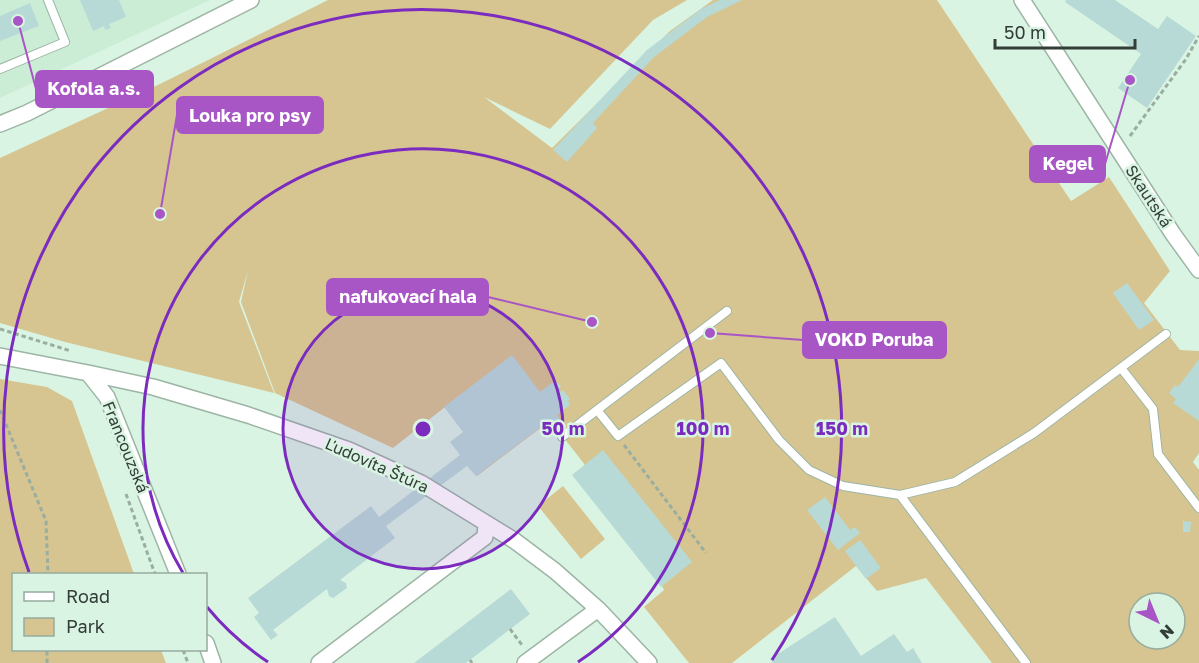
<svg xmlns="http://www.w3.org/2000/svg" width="1199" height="663" font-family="'Golos Text',sans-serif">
<rect width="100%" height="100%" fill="#daf4e3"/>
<!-- built -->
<path fill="#cbedd6" d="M0 0H210L0 98Z"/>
<!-- green -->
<path fill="#d6c590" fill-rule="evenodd" d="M328 0H687L653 20 550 129 484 97 552 148 670 31 713 0H937L1071 201 1109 177 1170 271 1144 303 1180 350 1199 351V453L1193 462 1199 470V663H992L926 578 877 591 856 566 732 663H689L644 607 664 590 662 586 574 474 585 465 557 429 550 434 543 426 477 476 451 442 464 432 445 407 393 448 275 393 241 302 248 270 239 302 274 393 65 342 0 323V158L160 84ZM1139 603H1175V639H1139Z
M0 379 47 387 72 401 134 574H14V650H161L166 663H0Z
M563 486 605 539 581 559 538 506Z"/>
<!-- building -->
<path fill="#b8dad7" d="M80 0H119L126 17 109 24 111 28 105 30 104 26 93 31Z
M720 0H742L707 17 654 57 593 123 597 128 567 162 553 150 647 50 701 9Z
M1066 0H1115L1158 29 1167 16 1196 36 1147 108 1118 88 1141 54 1065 2Z
M30 3 39 26 0 41V16Z
M1127 283 1154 320 1139 330 1113 293Z
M512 355 540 392 553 382 554 384 557 382 561 387 558 389 561 392 563 390 570 399 568 401 570 405 557 415 563 423 549 434 542 426 476 476 467 466 386 526 395 538 340 580 346 583 347 588 333 598 329 596 327 589 273 630 278 635 271 640 254 617 259 613 248 598 371 506 379 517 460 455 450 442 463 432 444 407Z
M1199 359V421L1173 403 1176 399 1169 393 1175 385 1178 387Z
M603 450 692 562 661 587 572 475Z
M825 497 850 530 855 527 860 533 838 550 807 510Z
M1183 521 1191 522 1190 532H1183Z
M860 540 881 568 866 579 845 551Z
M511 589 530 614 470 660 466 663H414Z
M835 617 861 656 894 634 907 652 913 648 922 663H773L770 659Z"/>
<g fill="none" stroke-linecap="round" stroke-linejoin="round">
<defs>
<path id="service" d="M0 69 65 42 48 0
M1121 368 1153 409 1158 454 1199 508
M597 410 727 311
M562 437 597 410 618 436 721 363 779 440 809 470 843 486 900 495 955 482 1034 433 1166 334
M900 495 1026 663"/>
<path id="minor" d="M1022 0 1173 234 1199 270
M0 124 27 113 251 0
M0 356 88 373 107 397 178 574
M88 373 153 387 248 415 349 450 421 483 515 541 555 571 598 609 649 663
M206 643 213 663
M319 663 485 537 486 524
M525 663 598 609"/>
</defs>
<!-- service casing -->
<use href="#service" stroke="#9cb5a5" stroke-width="10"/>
<!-- minor casing -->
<use href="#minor" stroke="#9cb5a5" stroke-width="18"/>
<!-- path -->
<path stroke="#99ada0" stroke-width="3" stroke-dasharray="4.5 3" stroke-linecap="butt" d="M1130 136 1186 59 1199 36
M0 329 71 351
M0 410 46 521 48 574
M624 445 706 553
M126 494 155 574
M510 629 522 645
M183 650 188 663
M470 660 472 663
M47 663V650"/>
<!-- service -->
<use href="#service" stroke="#fff" stroke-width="8"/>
<!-- minor -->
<use href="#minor" stroke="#fff" stroke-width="15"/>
</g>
<!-- distance rings -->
<circle cx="423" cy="429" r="140" fill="#7b2cbf" fill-opacity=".12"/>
<g fill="none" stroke="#7b2cbf" stroke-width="3">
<circle cx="423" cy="429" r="140"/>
<path d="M268 662A280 280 0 0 1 207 607M183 573A280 280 0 1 1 578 662"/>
<path d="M29 572A419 419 0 1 1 772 660"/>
</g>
<g text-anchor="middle" stroke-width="5" stroke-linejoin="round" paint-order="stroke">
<!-- street labels -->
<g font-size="16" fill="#333d37" stroke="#daf4e3">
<text transform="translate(1149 196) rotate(57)" y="6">Skautská</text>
<text transform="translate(126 447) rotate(68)" y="6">Francouzská</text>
<text transform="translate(377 465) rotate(24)" y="6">Ľudovíta Štúra</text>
</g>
</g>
<circle cx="423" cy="429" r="9" fill="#7b2cbf" stroke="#daf4e3" stroke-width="3"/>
<g font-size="18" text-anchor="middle" font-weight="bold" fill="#7b2cbf" stroke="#daf4e3" stroke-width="5" stroke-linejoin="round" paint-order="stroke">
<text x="563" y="435">50 m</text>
<text x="703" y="435">100 m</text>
<text x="842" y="435">150 m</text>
</g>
<!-- callouts -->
<path fill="none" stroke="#a855c5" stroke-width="2" d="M18 21L36 89M160 214L177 115M1130 80L1105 164M592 322L488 297M710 333L803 340"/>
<g fill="#a855c5" stroke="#daf4e3" stroke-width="2">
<circle cx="18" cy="21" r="6"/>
<circle cx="160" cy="214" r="6"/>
<circle cx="1130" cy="80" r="6"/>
<circle cx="592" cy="322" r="6"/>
<circle cx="710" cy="333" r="6"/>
</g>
<g fill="#a855c5" stroke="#a855c5" stroke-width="2">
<rect x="36" y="71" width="117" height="36" rx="6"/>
<rect x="177" y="97" width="146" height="36" rx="6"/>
<rect x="1030" y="146" width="75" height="36" rx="6"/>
<rect x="327" y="279" width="161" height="36" rx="6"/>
<rect x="803" y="322" width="143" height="36" rx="6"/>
</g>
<g font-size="18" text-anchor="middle" font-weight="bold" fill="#fff">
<text x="94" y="95">Kofola a.s.</text>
<text x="250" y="122">Louka pro psy</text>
<text x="1068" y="170">Kegel</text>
<text x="408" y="303">nafukovací hala</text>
<text x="874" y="346">VOKD Poruba</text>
</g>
<!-- legend -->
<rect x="12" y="573" width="195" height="78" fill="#daf4e3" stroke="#97ab9e" stroke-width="1.5"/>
<rect x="24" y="592" width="30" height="9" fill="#ffffff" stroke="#97ab9e" stroke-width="1.5"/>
<text x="66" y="603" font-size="18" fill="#333d37">Road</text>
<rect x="24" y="618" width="30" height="18" fill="#d6c590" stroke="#97ab9e" stroke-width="1.5"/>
<text x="66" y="633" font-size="18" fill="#333d37">Park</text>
<!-- north arrow -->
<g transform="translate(1157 621) rotate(137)"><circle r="28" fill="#daf4e3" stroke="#97ab9e" stroke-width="1.5"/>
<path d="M0-4.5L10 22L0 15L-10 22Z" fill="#a855c5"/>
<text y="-9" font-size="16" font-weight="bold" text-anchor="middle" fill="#333d37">N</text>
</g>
<!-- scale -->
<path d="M995 39v9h140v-9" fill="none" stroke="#333d37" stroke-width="3"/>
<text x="1004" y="39" font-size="18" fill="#333d37" stroke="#daf4e3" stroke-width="4.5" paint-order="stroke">50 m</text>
</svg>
